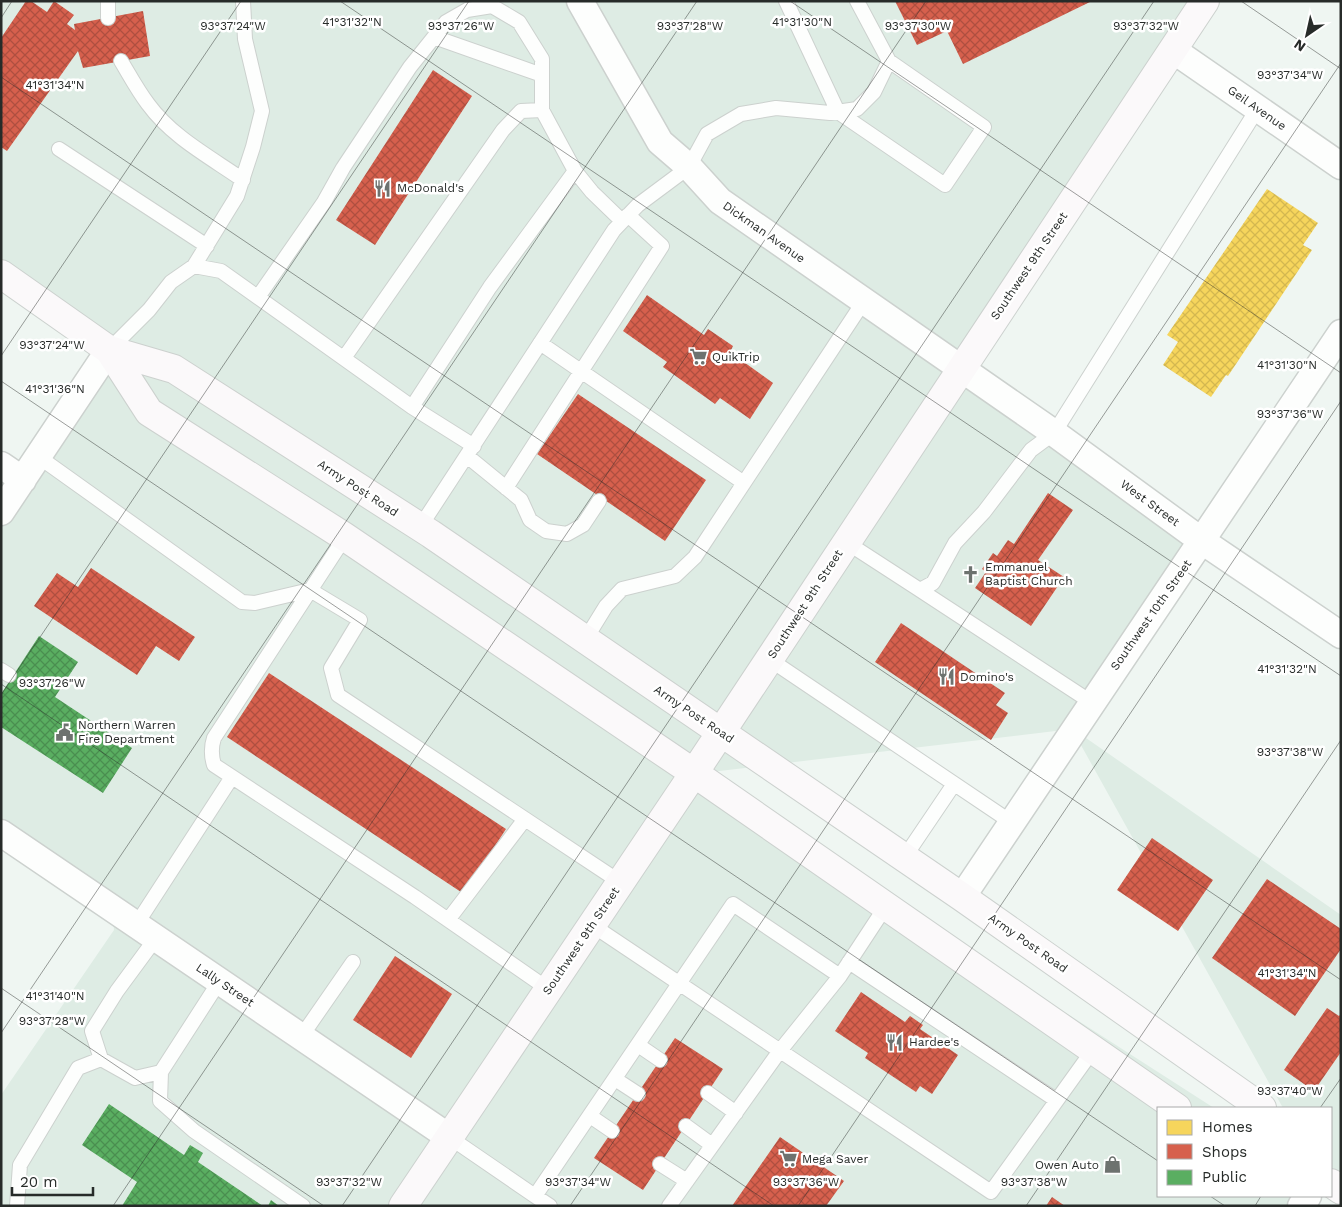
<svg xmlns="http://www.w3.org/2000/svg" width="1342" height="1207" font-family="'Work Sans',sans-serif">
<defs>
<pattern id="homes-cross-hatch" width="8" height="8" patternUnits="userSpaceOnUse" patternTransform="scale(1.25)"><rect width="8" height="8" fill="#f6d55c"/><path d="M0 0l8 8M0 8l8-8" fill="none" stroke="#d3b750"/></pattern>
<pattern id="shops-cross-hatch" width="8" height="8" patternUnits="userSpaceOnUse" patternTransform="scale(1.25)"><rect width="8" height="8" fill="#d6604d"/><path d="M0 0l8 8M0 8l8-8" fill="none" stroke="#ae4f40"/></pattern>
<pattern id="public-cross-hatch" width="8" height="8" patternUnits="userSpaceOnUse" patternTransform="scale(1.25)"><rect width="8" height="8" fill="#5aae61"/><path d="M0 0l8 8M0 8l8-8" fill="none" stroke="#4a8e50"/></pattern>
</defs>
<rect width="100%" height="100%" fill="#eff6f2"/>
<!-- built -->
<path fill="#deece4" d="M1 1H1205L961 368 1202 541 1073 729 1341 915V1190L1331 1183V1108H1283L1072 729 694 774 1214 1108H1158V1196H1308L1301 1206H1V1095L114 930 112 909 1 833V512L109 350 1 274Z"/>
<!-- homes -->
<path fill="url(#homes-cross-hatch)" d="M1267 189 1318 223 1303 245 1312 250 1228 376 1226 375 1211 397 1163 365 1178 342 1167 335Z"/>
<!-- shops -->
<path fill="url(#shops-cross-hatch)" d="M26 1H31L47 12 54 1 74 15 67 24 75 30 74 24 143 11 150 56 83 68 78 51 7 151 1 147V38Z
M895 1H1092L963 64 947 31 917 45Z
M433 70 472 96 375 245 336 220Z
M647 295 704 335 708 329 733 346 730 352 773 383 750 419 720 398 715 404 663 367 667 362 623 331Z
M578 394 706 480 665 541 537 454Z
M1048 493 1073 510 1038 560 1064 577 1031 626 975 588 986 572 982 569 993 553 997 556 1008 540 1014 544Z
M91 568 195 637 179 661 156 646 137 675 34 606 57 573 78 587Z
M901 623 1005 693 996 705 1008 713 991 740 875 662Z
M269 673 506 829 464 894 227 737Z
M1152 838 1213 880 1178 931 1117 890Z
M1267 879 1341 929V949L1295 1016 1212 958Z
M395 956 452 994 411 1058 353 1020Z
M861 992 905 1022 910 1016 923 1025 920 1029 958 1055 932 1094 920 1086 916 1092 865 1058 868 1053 835 1031Z
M1327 1008 1339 1016 1341 1014V1052L1314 1091 1284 1070Z
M675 1038 723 1069 643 1190 594 1158Z
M780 1137 844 1181 826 1206H732Z
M1052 1197 1065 1206H1046Z"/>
<!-- public -->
<path fill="url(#public-cross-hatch)" d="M39 636 78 662 55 697 132 748 103 793 1 727V694Z
M109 1104 184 1155 190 1145 203 1153 198 1162 263 1206H122L137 1182 82 1145Z
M271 1200 279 1206H268Z"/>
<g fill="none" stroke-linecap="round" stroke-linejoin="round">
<defs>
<path id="lane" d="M108 1V18
M786 1 838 112 945 185 984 127 889 61
M434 37 542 75
M121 61C130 76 138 91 148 104 172 137 210 157 243 180
M59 149 207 246
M194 266 237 196 253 147 262 111 245 39 243 1
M258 297 324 202 343 168 410 67 446 22 467 10 492 6 519 22 542 59V110
M540 343 744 483
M109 350 149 310 171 282 194 266 221 271 412 407 474 446
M344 358 503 130 521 111 542 110 575 171 592 192 622 221
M412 407 490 287 575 171
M467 456 521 500 530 520 546 531 567 534 583 525 599 501
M39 457 242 602 255 603 310 590 360 620 331 668 338 695 620 882
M506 488 662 246 628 215
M420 527 614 230 638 205 689 167 707 134 741 114 776 108 830 113 857 109 874 92 889 61 857 1
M345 537 214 738C211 747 211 755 214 765L415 897 548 989
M846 542 920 590 933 583 955 543 984 512 1031 450 1054 433 1258 108
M920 590 1091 702
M585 640 606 606 622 589 675 576 695 557 864 301
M769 659 1011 822
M1 670 9 675
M904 858 954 784
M448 920 525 819
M136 925 232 777
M592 925 991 1192 1093 1050
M156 938 117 991 92 1031 101 1059 135 1078 161 1072
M849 962 1056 1100
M219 982 161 1072 160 1101 194 1131 303 1206
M301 1037 353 962
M638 1045 660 1060
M615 1079 638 1094
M708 1093 736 1113
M590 1116 612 1131
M686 1126 712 1145
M449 1137 535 1196 733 904 840 976
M660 1164 687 1181
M535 1196 550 1206
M17 1206 20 1165 78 1068 101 1059
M669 1206 779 1052 840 976 886 906"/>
<path id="street" d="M580 1 660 142 689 167 720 201 1054 433 1202 541 1341 635
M1173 50 1341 166
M1 465 23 480
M1 512 109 350
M1 833 449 1137
M962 897C1087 708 1215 521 1341 333
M1301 1206 1308 1196"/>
<path id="secondary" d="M1 274 109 350 174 369 431 534 962 897 1262 1108
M109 350 149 412 345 537 694 773 1177 1108
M1331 1183 1341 1190
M403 1206 694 773 1205 1"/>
</defs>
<!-- lane casing -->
<use href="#lane" stroke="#ccd1ce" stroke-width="16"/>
<!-- street casing -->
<use href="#street" stroke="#ccd1ce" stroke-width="29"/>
<!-- secondary casing -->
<use href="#secondary" stroke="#ccd1ce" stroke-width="30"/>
<!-- lane -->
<use href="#lane" stroke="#fdfefd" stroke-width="14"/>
<!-- street -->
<use href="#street" stroke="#fdfefd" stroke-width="26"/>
<!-- secondary -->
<use href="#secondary" stroke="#fbf9fa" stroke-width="28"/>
</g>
<!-- ticks -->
<path fill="none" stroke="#272b29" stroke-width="1" stroke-opacity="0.45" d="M340 1 1341 676M790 1 1341 373M1241 1 1341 69M1 18 12 1M1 77 1341 980M1 356 241 1M1 381 1158 1161M1 684 774 1206M1 695 469 1M1 988 324 1206M1 1033 697 1M1320 1108 1341 1078M1210 1196 1225 1206M113 1206 926 1M342 1206 1154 1M570 1206 1341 63M798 1206 1341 401M1026 1206 1341 740M1255 1206 1261 1196"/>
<!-- icons -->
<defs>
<symbol id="restaurant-bare" viewBox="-9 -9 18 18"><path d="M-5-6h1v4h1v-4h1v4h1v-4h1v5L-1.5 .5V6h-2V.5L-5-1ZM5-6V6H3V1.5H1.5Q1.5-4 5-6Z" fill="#6d726f" stroke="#fff" stroke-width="2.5" paint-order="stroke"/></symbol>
<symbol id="supermarket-bare" viewBox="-9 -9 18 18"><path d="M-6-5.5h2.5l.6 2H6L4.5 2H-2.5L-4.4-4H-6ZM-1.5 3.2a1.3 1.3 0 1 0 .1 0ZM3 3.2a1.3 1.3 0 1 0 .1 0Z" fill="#6d726f" stroke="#fff" stroke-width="2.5" paint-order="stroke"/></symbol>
<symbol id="church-bare" viewBox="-9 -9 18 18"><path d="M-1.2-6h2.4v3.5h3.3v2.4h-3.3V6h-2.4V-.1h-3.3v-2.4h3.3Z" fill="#6d726f" stroke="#fff" stroke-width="2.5" paint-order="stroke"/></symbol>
<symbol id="civic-bare" viewBox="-9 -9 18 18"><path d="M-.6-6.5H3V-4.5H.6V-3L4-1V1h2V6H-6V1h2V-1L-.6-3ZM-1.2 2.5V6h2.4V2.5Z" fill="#6d726f" stroke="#fff" stroke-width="2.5" paint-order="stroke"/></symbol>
<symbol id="shop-bare" viewBox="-9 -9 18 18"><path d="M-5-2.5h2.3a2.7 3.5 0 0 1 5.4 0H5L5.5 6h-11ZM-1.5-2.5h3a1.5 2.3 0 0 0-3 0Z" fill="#6d726f" stroke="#fff" stroke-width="2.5" paint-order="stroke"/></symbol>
</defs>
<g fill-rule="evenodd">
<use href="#restaurant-bare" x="370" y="176" width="25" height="25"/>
<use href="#supermarket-bare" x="686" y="344" width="25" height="25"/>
<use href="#church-bare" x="958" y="562" width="25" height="25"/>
<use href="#restaurant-bare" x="934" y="664" width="25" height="25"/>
<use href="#civic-bare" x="52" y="720" width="25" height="25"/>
<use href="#restaurant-bare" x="882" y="1030" width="25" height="25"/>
<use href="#supermarket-bare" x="776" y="1146" width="25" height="25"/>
<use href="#shop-bare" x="1100" y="1152" width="25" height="25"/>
</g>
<g text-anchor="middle" stroke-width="5" stroke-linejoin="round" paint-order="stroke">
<!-- street labels -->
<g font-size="12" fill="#272b29" stroke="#fff">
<text transform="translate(1257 108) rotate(35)" y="4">Geil Avenue</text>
<text transform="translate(764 232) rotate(35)" y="4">Dickman Avenue</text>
<text transform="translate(1029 266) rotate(-56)" y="4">Southwest 9th Street</text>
<text transform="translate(358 488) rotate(33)" y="4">Army Post Road</text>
<text transform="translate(1150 503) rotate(36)" y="4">West Street</text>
<text transform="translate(805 604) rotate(-57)" y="4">Southwest 9th Street</text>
<text transform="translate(1151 615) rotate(-55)" y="4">Southwest 10th Street</text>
<text transform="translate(694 714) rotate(34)" y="4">Army Post Road</text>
<text transform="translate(581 941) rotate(-56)" y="4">Southwest 9th Street</text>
<text transform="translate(1028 943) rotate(35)" y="4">Army Post Road</text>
<text transform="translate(225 985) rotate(34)" y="4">Lally Street</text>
</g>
<!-- poi labels -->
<g font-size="12" fill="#272b29" stroke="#fff" text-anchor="start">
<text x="397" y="192">McDonald's</text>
<text x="712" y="361">QuikTrip</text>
<text x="985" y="571">Emmanuel<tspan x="985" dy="14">Baptist Church</tspan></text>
<text x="960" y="681">Domino's</text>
<text x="78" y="729">Northern Warren<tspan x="78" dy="14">Fire Department</tspan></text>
<text x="909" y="1046">Hardee's</text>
<text x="802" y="1163">Mega Saver</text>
<text x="1099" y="1169" text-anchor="end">Owen Auto</text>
</g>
</g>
<g font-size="12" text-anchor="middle" fill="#272b29" stroke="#fff" stroke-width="5" stroke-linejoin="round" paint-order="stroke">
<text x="352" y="26">41°31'32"N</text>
<text x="802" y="26">41°31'30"N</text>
<text x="233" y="30">93°37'24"W</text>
<text x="461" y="30">93°37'26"W</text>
<text x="690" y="30">93°37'28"W</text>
<text x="918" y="30">93°37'30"W</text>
<text x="1146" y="30">93°37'32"W</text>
<text x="1290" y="79">93°37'34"W</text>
<text x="55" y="89">41°31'34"N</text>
<text x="52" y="349">93°37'24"W</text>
<text x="1287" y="369">41°31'30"N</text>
<text x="55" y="393">41°31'36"N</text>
<text x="1290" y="418">93°37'36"W</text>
<text x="1287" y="673">41°31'32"N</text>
<text x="52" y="687">93°37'26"W</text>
<text x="1290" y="756">93°37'38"W</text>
<text x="1287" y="977">41°31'34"N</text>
<text x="55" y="1000">41°31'40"N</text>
<text x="52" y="1025">93°37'28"W</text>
<text x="1290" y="1095">93°37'40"W</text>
<text x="349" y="1186">93°37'32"W</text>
<text x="578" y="1186">93°37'34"W</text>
<text x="806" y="1186">93°37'36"W</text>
<text x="1034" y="1186">93°37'38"W</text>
</g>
<!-- border -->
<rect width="1342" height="1207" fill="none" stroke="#272b29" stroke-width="5"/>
<!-- legend -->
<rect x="1157" y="1107" width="175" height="90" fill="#ffffff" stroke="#a9aaa9"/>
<rect x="1167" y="1120" width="25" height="15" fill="#f6d55c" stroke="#a9aaa9"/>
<text x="1202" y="1132" font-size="15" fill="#272b29">Homes</text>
<rect x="1167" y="1144" width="25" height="15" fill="#d6604d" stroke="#a9aaa9"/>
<text x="1202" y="1157" font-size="15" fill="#272b29">Shops</text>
<rect x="1167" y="1170" width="25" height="15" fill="#5aae61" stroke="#a9aaa9"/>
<text x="1202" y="1182" font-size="15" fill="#272b29">Public</text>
<!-- north arrow -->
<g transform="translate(1307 35) rotate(214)" stroke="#ffffff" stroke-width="4" paint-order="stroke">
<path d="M0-4L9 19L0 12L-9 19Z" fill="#272b29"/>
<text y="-8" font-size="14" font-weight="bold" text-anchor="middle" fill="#272b29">N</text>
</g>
<!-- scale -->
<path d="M12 1187v8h81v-8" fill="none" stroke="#272b29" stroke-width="2.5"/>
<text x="20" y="1187" font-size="15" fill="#272b29" stroke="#ffffff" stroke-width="4" paint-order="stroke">20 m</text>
</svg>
